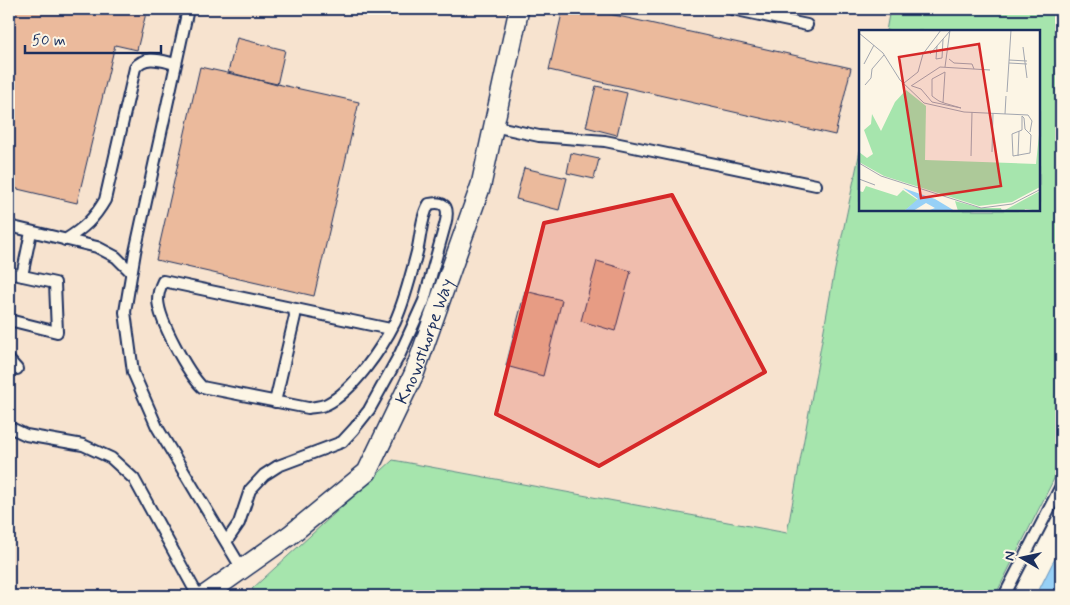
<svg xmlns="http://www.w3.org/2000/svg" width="1070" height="605" font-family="Mynerve,sans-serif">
<rect width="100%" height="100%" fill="#fcf5e5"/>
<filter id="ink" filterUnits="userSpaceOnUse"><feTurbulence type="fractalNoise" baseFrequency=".02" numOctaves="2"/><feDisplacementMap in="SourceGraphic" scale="10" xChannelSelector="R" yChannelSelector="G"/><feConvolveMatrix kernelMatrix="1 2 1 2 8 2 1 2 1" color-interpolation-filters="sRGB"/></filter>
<g filter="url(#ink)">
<!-- built -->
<path fill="#f7e3cf" d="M9 9H890L886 31H860V151L834 274 787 533 393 460 252 589 257 596H9Z"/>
<!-- green -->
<path fill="#a6e5ad" stroke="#608a86" d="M890 9H1061V465L995 596H258L252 589 393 460 787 533 834 274 860 151V210H1039V31H886Z"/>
<!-- water -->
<path fill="#97d0f6" stroke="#6590b9" d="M1061 548V596H1036L1052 564Z"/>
<!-- building -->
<path fill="#ebba9c" stroke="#1b2f5e" d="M9 9H147L137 50 115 45 77 203 9 187Z
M563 9H587L851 68 835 135 549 70Z
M237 38 285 50 277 85 228 72Z
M200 67 359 102 314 296 156 260Z
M596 86 627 93 617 135 586 127Z
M571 153 599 159 594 179 567 173Z
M524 168 567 178 559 210 516 199Z
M597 261 631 271 615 331 581 321Z
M525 291 562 300 543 376 506 366Z"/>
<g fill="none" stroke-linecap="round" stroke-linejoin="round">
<defs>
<path id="lane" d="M188 9 135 252 125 312 133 372 157 427 242 569
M732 9 807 25
M493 126 539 136 605 141 816 185
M9 226 97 247 116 257 131 272
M65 240C84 228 94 219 105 200L135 68C145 54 162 61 176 64
M9 273 55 283 57 332 9 320
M22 276 31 232
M9 360 17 369
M275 402 295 316 294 309
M9 427 26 435 83 445 111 458 134 479 198 596
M226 542 239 523 250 490 264 475 278 466 342 442 354 429 369 410 400 354 424 301 445 225C449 210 448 200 429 204 421 217 421 236 417 252 411 275 405 300 395 322 382 348 353 391 327 404 321 407 314 407 308 408L202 387C188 373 159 321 158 300 158 293 160 287 163 281L390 329
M1004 596 1061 486"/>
<g id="street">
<path id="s1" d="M204 596 290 535 367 472 414 374 481 185 519 9"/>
</g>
</defs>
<!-- lane casing -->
<use href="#lane" stroke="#1b2f5e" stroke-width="14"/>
<!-- street casing -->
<use href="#street" stroke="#1b2f5e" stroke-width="22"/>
<!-- lane -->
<use href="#lane" stroke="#fcf5e5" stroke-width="10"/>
<!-- street -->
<use href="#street" stroke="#fcf5e5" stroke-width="19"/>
</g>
</g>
<!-- marked area -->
<path fill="#d62828" fill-opacity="0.2" stroke="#d62828" stroke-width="4" stroke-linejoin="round" d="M672 195 765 372 599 466 496 414 544 223Z"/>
<g text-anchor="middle" stroke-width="5" stroke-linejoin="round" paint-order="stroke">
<!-- street labels -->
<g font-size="18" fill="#1b2f5e" stroke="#fcf5e5">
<text dy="6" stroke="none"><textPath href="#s1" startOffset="348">Knowsthorpe Way</textPath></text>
</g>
</g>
<!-- overview -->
<g transform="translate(859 30)">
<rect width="181" height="181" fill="#fcf5e5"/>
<path d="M47 60 67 76 66 130 177 134 181 95V157L153 172 120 176 25 146 0 132V122L8 128 14 124 5 100 12 94 13 84 22 101 36 72ZM7 156 38 166 44 160 59 170 45 181H0V161L4 162ZM181 161V181L166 179 165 181H144ZM96 171 122 178H142L143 181H99Z" fill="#a6e5ad"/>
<path d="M44 158 76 169 96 181H68L76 178 67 173 54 181H45L59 169Z" fill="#97d0f6"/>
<path fill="none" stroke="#a2a6af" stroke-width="1" d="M0 3 24 23 41 50 65 73 105 82 169 85 173 91 171 102M78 16 77 29 83 28 84 9M164 17 168 48M71 24 91 1M90 29 95 33 113 34 115 39M150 30 168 31M150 33 168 34M5 34 15 15M86 37 91 0M45 53 59 42 64 24 82 0M6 55 12 48 13 39 25 25M52 56 81 37 131 40M53 56 62 59 73 72 102 78 85 73 80 71 77 69 73 66V49L86 42 84 73M148 62 152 0M146 84 147 66M163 86 165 88 166 99 172 105 171 123 154 126 153 104 163 100ZM133 122 134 83M112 126 113 82M159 126 160 101M0 133 22 146 122 178 153 174 182 159M0 149 16 155"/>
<path fill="#d62828" fill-opacity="0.15" stroke="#d62828" stroke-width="2.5" d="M120 14 142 156 62 168 40 27Z"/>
<rect width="181" height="181" fill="none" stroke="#1b2f5e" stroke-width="2.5"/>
</g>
<!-- margin -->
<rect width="1070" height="605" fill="none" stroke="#fcf5e5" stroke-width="30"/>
<rect x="15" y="15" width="1040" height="575" fill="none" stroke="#1b2f5e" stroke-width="2" filter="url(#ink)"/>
<!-- north arrow -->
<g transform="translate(1022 558) rotate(279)" stroke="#fcf5e5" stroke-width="4" paint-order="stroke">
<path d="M0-4L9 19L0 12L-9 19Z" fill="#1b2f5e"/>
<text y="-8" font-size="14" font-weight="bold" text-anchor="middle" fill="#1b2f5e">N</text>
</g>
<!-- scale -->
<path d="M25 45v8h136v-8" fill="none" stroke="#1b2f5e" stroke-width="2.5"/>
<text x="32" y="45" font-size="15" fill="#1b2f5e" stroke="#fcf5e5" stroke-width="4" paint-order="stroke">50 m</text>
</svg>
